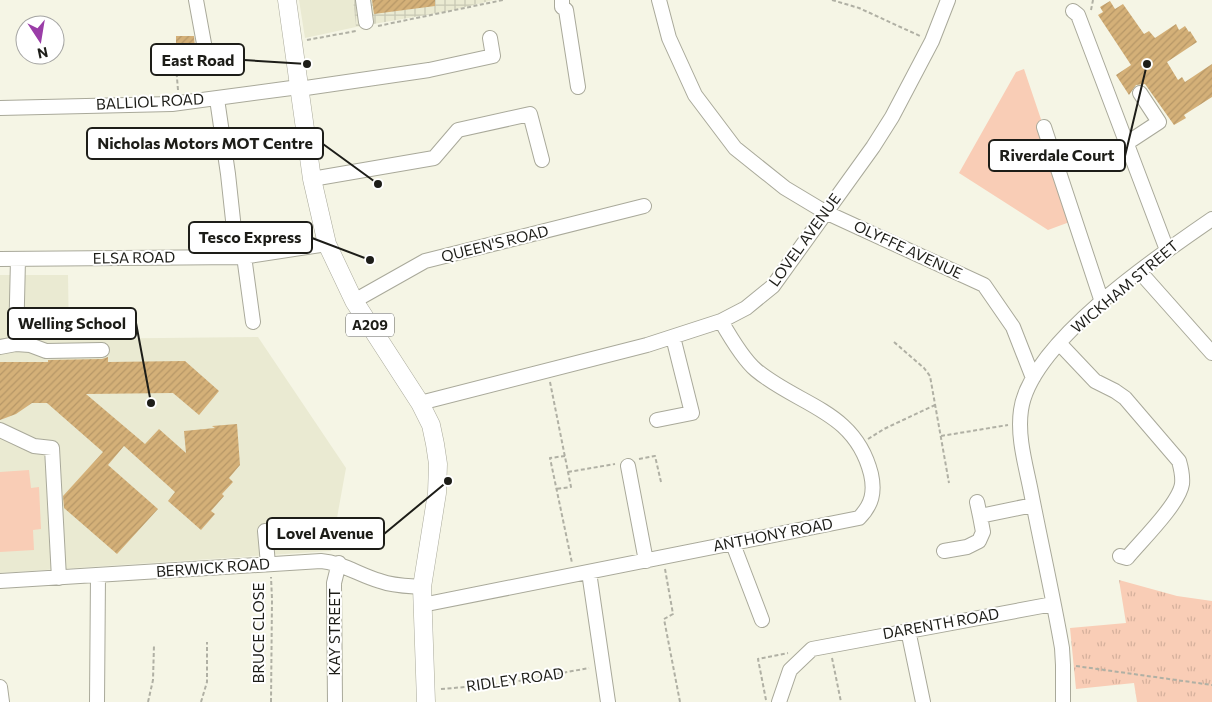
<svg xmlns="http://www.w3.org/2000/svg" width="1212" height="702" font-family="Commissioner,sans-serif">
<defs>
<pattern id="industrial-grid" width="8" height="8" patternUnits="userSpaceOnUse" patternTransform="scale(1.25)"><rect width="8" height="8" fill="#eaead2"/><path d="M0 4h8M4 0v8" fill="none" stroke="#c8c8b4"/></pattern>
<pattern id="grass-tufts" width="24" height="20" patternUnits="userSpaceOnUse" patternTransform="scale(1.25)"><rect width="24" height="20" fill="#f9cdb6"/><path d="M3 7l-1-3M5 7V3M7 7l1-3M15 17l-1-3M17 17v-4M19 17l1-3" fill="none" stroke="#d5b09c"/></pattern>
<pattern id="building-hatch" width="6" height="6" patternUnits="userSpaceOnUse" patternTransform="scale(1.25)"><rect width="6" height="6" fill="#d4b078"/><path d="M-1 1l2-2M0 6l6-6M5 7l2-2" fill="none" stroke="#b69767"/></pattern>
</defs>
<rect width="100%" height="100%" fill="#f5f5e5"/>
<!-- built -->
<path fill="#eaead2" d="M299 0H353L356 27 305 38Z
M0 275H68L69 339 258 337 346 468 331 551 0 573Z"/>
<!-- industrial -->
<path fill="url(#industrial-grid)" d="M353 0H494L449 11 356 27Z"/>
<!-- grass -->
<path fill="url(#grass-tufts)" d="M1119 580 1177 596 1212 601V702H1137L1134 683 1076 689 1070 628 1126 623Z"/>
<!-- garden -->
<path fill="#f9cdb6" d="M1024 69 1075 220 1048 230 959 173 1016 72Z
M29 470 31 488 39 487 41 529 33 530 34 550 0 552V472Z"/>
<!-- building -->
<path fill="url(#building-hatch)" d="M372 0H435V6L374 14Z
M1110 1 1115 9 1123 4 1144 34 1149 31 1155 38 1176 24 1179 30 1185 26 1189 32 1190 31 1197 42 1167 62 1178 80 1182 77 1185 82 1212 64V97L1184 115 1186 118 1174 125 1145 84 1136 85 1129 95 1116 75 1131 65 1098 15 1103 12 1100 7Z
M176 36H194L195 47 199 58H189V54H176Z
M108 357V362L185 361 219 391 199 415 173 393 86 394 145 444 159 429 186 453 184 431 215 428 212 426 237 424 240 465 229 478 233 482 222 494 224 496 211 511 215 514 201 530 168 501 175 492 124 446 108 465 158 509 117 554 64 508 63 496 103 452 47 403H32L16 414 0 420V362H48V360L102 359Z"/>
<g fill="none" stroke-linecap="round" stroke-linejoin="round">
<defs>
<path id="minor" d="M196 0 205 49 210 58
M363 0 366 22
M562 0V7L566 10 578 87
M659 0 669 38 695 95 735 148 785 188 825 212 984 285 1013 327 1033 378
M1073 11 1078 15 1167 250
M299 89 429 70 493 56 490 38
M217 99 228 174 237 257
M0 108 172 104 299 87
M1044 127 1102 302
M1127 143 1159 122 1140 93
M312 179 434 158 458 130 530 114 542 160
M244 256 253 322
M0 259 242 257 327 244
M1140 272 1212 353
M354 301 425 261 644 206
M1059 343 1095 381 1115 391 1125 398 1179 461C1181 468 1183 475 1182 484 1179 504 1141 541 1127 558L1120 556
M16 344 18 259
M0 347 16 344 30 345 46 351 102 350
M420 403 647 345 721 321 746 308 773 286 873 147 892 117 932 41 948 0
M657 420 692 413 673 337
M0 430 34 446 52 448 59 578
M628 466 646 561
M977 502 980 516
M265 531 268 564
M733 544 762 620
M944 551 967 547 979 541 983 532 980 516 1033 505
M589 572 608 702
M0 581 321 561C343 563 359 575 380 581 393 586 408 586 422 587
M422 605 859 518C872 505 875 492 871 474 855 410 799 406 756 370 744 360 729 335 721 321
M908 630 923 702
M0 687 2 702
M97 702 98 575
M335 702 334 583 339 563
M779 702 790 670 812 649 1053 604
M1063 702V665L1062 648C1053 596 1041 544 1031 492 1026 466 1017 437 1021 410 1030 343 1158 256 1212 219"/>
<path id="major" d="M287 0 312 179 327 244 354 301 420 403 431 425 435 444 438 464 437 493 422 587 426 702"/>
</defs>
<!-- minor casing -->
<use href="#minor" stroke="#a9a99a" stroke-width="16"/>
<!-- major casing -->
<use href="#major" stroke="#a9a99a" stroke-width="19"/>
<!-- path -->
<path stroke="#b0b0a4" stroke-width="2" stroke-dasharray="4 2.5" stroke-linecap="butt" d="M832 0 859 8 920 36
M1091 10 1093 0
M378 26 503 0
M307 40 356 31
M178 90 176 66 184 56
M894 342 924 368 930 376 949 483
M550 382 571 487 556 489
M941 436 1008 425
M868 439 884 429 935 405
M565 456 550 458 572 563
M639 459 655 456 661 482
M568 472 615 464
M665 569 673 614 664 619 680 702
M832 658 841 702
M1076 666 1212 685
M441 689 502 684 589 668
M766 700 758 659 788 653
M148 702 153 680 154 645
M201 702 207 682V642
M271 702 272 599 271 577"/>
<!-- minor -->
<use href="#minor" stroke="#fff" stroke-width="14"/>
<!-- major -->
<use href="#major" stroke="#fff" stroke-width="18"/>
</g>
<g text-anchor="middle" stroke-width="4" stroke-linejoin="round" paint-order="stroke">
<!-- shield labels -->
<rect fill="#fff" stroke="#61615d" stroke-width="1" x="346" y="313.5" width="48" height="23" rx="4"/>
<g font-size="14" font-weight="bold" fill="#1d1d18">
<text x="370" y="330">A209</text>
</g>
<!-- street labels -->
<g font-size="15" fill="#1d1d18" stroke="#fff">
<text transform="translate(150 102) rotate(-3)" y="5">BALLIOL ROAD</text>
<text transform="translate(805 240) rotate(-54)" y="5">LOVEL AVENUE</text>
<text transform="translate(495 244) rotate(-14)" y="5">QUEEN'S ROAD</text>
<text transform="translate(908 250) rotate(25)" y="5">OLYFFE AVENUE</text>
<text transform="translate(134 258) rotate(-1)" y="5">ELSA ROAD</text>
<text transform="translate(1125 287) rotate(-40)" y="5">WICKHAM STREET</text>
<text transform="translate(773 535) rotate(-11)" y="5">ANTHONY ROAD</text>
<text transform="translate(213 568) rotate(-4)" y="5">BERWICK ROAD</text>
<text transform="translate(941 624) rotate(-10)" y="5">DARENTH ROAD</text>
<text transform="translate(335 632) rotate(-90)" y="5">KAY STREET</text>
<text transform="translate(259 633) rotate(-90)" y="5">BRUCE CLOSE</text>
<text transform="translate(515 680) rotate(-8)" y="5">RIDLEY ROAD</text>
</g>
</g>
<!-- callouts -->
<path fill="none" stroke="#1d1d18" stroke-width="2" d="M307 64L244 60M378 184L323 144M1147 64L1125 156M370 260L312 238M151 403L136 323M448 481L384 534"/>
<g fill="#1d1d18" stroke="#fff" stroke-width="2">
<circle cx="307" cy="64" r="5"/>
<circle cx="378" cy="184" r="5"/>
<circle cx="1147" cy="64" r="5"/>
<circle cx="370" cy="260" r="5"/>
<circle cx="151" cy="403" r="5"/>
<circle cx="448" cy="481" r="5"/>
</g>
<g fill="#fff" stroke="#1d1d18" stroke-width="2">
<rect x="151" y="44" width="93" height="31" rx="5"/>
<rect x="87" y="128" width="236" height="31" rx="5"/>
<rect x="989" y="140" width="136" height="31" rx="5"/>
<rect x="189" y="222" width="123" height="31" rx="5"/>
<rect x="8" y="308" width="128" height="31" rx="5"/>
<rect x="267" y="518" width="117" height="31" rx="5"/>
</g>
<g font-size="16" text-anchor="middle" font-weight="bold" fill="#1d1d18">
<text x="198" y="66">East Road</text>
<text x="205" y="149">Nicholas Motors MOT Centre</text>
<text x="1057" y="161">Riverdale Court</text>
<text x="250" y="243">Tesco Express</text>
<text x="72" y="329">Welling School</text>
<text x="325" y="539">Lovel Avenue</text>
</g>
<!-- north arrow -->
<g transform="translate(40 40) rotate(168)"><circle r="24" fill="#ffffff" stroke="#a5a5a3"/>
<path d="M0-4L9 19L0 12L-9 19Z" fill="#9a3da7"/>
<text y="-8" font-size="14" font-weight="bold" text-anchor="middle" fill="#1d1d18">N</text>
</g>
</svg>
